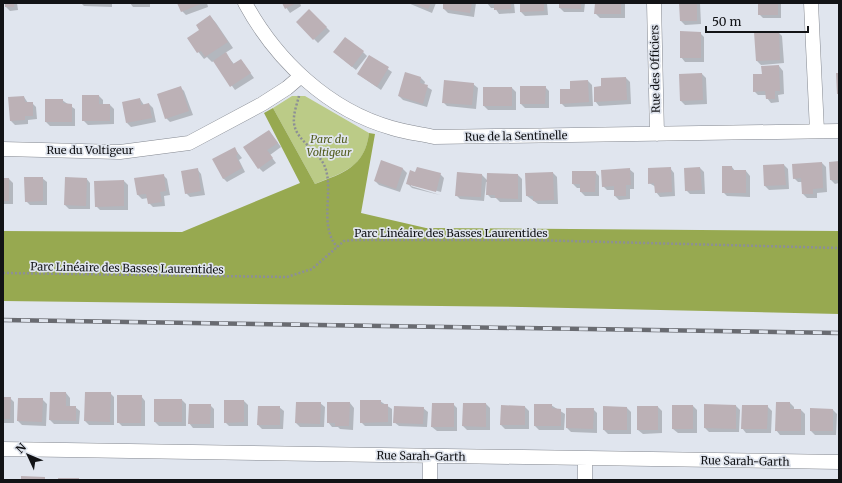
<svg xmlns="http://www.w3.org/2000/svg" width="842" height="483" font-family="Merriweather,serif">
<rect width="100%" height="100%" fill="#e0e5ee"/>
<!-- green -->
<path fill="#bbcb87" d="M292 96H305L369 133C365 168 343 172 315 184L273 108Z"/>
<!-- forest -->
<path fill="#97a950" d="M273 108 315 184C343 173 365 167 369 133L375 134 361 213 426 228 839 231V314L522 307 3 301V231L182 232 300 183 264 113Z"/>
<!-- shadow -->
<path fill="#0003" d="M6 3H17L18 10 10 11 6 7Z
M47 3H68L48 4Z
M81 3H112V7L84 6Z
M130 3H150V7H133Z
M179 3H207L208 7 186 15 182 11Z
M283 3H300L301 6 290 13Z
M408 3H436L432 13Z
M444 3H476L474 17 448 13 444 9Z
M487 3H514L515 13 499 14 495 8H491Z
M521 3H547L548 15 525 16 521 12Z
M560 3H585L584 12H564L560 8Z
M596 3H625V18H600L595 13Z
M680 3H700L701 24 685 25 681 21Z
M759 3H781V18H763L759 14Z
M309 10 330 31 318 43 297 22Z
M210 16 216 23 233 48 225 53 234 64 241 60 254 78 235 90 214 61 212 62 207 57 204 59 188 39 201 30Z
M778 32 782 36 784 63 761 65 757 61Z
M700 33 704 37V62H685L681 57Z
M363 52 367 56 356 70 339 56Z
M369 56 392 72 381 90 358 74Z
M779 66 783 71 784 94 778 95 779 102 771 103 767 98V95H758L754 91 763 75Z
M702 74 706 78 707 104 685 105 681 101 680 75Z
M421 78 425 82 424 85 432 90 427 107 403 100 399 96Z
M626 78 630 82 631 104 599 106 595 101 602 87Z
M588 81 592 85 593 106 565 107 561 103 571 90Z
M473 84 478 88 476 109 447 106 443 102Z
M180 87 184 91 193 115 170 122 166 118Z
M545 87 549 91V108H525L521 104Z
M512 88 516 92V110H488L484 106Z
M99 96 103 100V105H110L114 109V124L88 125 83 120Z
M24 97 28 103H32L36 107 37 119 28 120V124L15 125 11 121Z
M140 99 144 105 149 104 153 108 156 122 131 127 127 123Z
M62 100 75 109V126H50L46 122Z
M269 131 281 147 270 155 276 163 263 172 259 168Z
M234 148 242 158 239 160 245 172 227 182 223 178Z
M382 162 403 169 407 173 400 192 379 185 375 181Z
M839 162V183L835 184 831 180Z
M822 163 826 167 827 192 817 193V198H807L803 194 802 182H798L794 178Z
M784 165 788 169 789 189 769 190 765 186 764 166Z
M732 167 735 171H746L750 176V197L727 196 723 192Z
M670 168 674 173 675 196 660 197 656 192V187L649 183Z
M700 168 704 172 705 194H690L686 190Z
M197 169 201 174 205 195 190 197 186 193Z
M629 169 634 173V189H630V199L619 200 615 196V190H607L603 186Z
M595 172 599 176V196H585L581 192V188H577L573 184Z
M416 173 440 174 444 178 441 192 411 184V186L440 195 412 188 408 184Z
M458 173 482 175 487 180 518 175 522 179V202H500L496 198H491L487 194V182H486L484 201 460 199 456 195Z
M553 173 557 177 558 204H538L527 196Z
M163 175 167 179 170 195 164 196 165 206 153 207 149 203 148 198 142 199 138 195 136 179Z
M42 178 47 182V205H30L26 201Z
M86 178 90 183V209H69L65 205Z
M3 179H9L13 183V204H3Z
M124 181 128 185V210H100L96 206Z
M66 393 70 398V407H75L80 411 79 424H54L50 420Z
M110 393 114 397V425H89L85 421Z
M141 396 145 401V426H122L118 422Z
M3 398H10L14 402V423H3Z
M42 399 47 404 46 426 22 425 18 421Z
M182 400 186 404V426H159L155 422Z
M244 401 248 405V426H229L225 422Z
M380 401 392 409V426H365L361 422Z
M320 403 325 407 324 427H300L296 423Z
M350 403 354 408 353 430 340 429 338 427H332L328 422Z
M790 403 794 407V410H801L805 414V435H780L776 430Z
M433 404H453L457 408V431H437L432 427Z
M486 404 490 408V430H467L463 426Z
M210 405 214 409V428H193L189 423Z
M551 405 565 414 564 430H539L535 426Z
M674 406H693L697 410V433H678L673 429Z
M736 406 740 410 739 432H709L705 428Z
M767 406 772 411 771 433H746L742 428Z
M279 407 284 411 283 429H262L258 425Z
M525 407 529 411V429H505L501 425Z
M658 407 662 411V433L643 434 638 430Z
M423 408 428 412 427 427 399 426 394 422Z
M627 408 631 412V434H608L604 430Z
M593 409 597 413V433L571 432 567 428Z
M833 410 837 414 836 435H815L811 431Z"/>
<!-- building -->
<path fill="#bcb1b6" d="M5 3H14V7H5Z
M177 3H203L181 12Z
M282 3H296L285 9Z
M413 3H431L428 9Z
M443 3H472L470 13 443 9Z
M494 3H511V9L494 10Z
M520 3H544V11L520 12Z
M559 3H581V9L559 8Z
M595 3H621V14H594Z
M679 3H697V21H680Z
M758 3H778V15H758Z
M309 9 327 27 313 40 296 22Z
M210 15 228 42 205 57 201 51 197 53 187 38 199 30 196 25Z
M680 31 701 32V58H680Z
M779 31 780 60 756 61 754 32Z
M345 37 364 51 352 67 333 52Z
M226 52 233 64 241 59 251 73 230 87 213 61Z
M369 55 389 67 377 87 357 74Z
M779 65 780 91H775V99H766L765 91 753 92V74H762L761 66Z
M405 72 421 77 420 83 428 85 423 104 398 96Z
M702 73 703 100 680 101 679 74Z
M836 73H839V94H837Z
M626 77 627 100 594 102V87L601 86V78Z
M444 80 474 83 472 105 442 103Z
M588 80 589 102 560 104V89H570V81Z
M181 86 189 111 165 119 157 94Z
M520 86H546L545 104H520Z
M483 87H512V106H483Z
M82 95H99V104H110V121H82Z
M24 96 25 102H33V116H25V120L10 121 8 97Z
M140 98 141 105 149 103 152 118 126 123 122 102Z
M45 99H63V103L72 104V122H45Z
M269 130 278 143 267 150 273 158 258 169 243 147Z
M235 147 238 154 236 156 242 168 223 179 212 159Z
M381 160 403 168 396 189 374 181Z
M839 161V180H830L829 162Z
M822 162 823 188 813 189V194H802L801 178 793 179 792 164Z
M784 164 786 185 764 186 763 165Z
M722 166H732V170H746V193H722Z
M417 167 441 173 436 192 406 184 410 170 415 172Z
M671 167 672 192 655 193 654 183 648 184V168Z
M700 167 702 190 685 191 684 168Z
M198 168 201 191 185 194 181 171Z
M630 168 631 185H626V196H614V186L602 187 601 170Z
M572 171H596L595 192H580V184H572Z
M457 172 482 174 481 197 455 196Z
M553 172 554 200 533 201V196H526L525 173Z
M487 173 518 174V199L495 198V195H486Z
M164 174 166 191 160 192 162 202 148 204 146 194 137 195 134 178Z
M24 177H43V201L25 202Z
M65 177 87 178 86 206 64 205Z
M3 178H9V201H3Z
M124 180V206L95 207 94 181Z
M50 392H66V406H76V421L49 420Z
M85 392H111L110 422 84 421Z
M117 395H142L141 423H117Z
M3 397H11L10 419H3Z
M18 398H43L42 422 17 421Z
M154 399H182V422H154Z
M224 400H244V422L224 423Z
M360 400H381V404H388V422L360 423Z
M296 402H321L320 424 295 423Z
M327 402H350L349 426H335V423H327Z
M776 402H790V409H801V431H775Z
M432 403H454V427H431Z
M463 403H486V427L462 426Z
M189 404H211L210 424H188Z
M534 404H552V408L561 409V426H534Z
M704 404 736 405V429L704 428Z
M501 405 525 406V425H500Z
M672 405H693V429H672Z
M742 405H768L767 429H741Z
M258 406H280V425H257Z
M394 406 424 407 423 424 393 423Z
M603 406 627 407V430H603Z
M637 406H658V430H637Z
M566 408H594L593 429 566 428Z
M810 408 833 409V431H810Z
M21 476 45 477V480H21Z
M58 478H79V480H58Z"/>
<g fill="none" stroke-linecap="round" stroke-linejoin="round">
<defs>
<path id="street" d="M245 3C276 60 328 110 392 128 405 132 420 134 434 137L839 131
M654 3 657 134
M811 3 817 131
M3 149 120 152 189 143 262 104 287 88 301 76
M3 449 839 462
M430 480V456
M585 480V459"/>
</defs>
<!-- street casing -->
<use href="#street" stroke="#848890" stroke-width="15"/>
<!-- path -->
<path stroke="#8c8f96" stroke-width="2.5" stroke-dasharray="2 2" stroke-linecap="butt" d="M299 96C297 104 293 114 294 123 296 142 321 151 326 170 333 195 319 225 337 247
M3 273 287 277 312 269 344 241 354 240H530L839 248"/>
<!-- street -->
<use href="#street" stroke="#fff" stroke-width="14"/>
<defs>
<path id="rail" d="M3 320 839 333"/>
</defs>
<!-- rail casing -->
<use href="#rail" stroke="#696b71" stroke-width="4.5"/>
<!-- rail -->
<use href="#rail" stroke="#e0e5ee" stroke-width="3" stroke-dasharray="9" stroke-linecap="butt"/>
</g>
<g text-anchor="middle" stroke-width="3.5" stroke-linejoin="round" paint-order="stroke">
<!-- street labels -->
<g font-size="11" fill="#121316" stroke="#e0e5ee">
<text transform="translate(655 69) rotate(-91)" y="4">Rue des Officiers</text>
<text transform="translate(516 136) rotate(-1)" y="4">Rue de la Sentinelle</text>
<text x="90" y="154">Rue du Voltigeur</text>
<text x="451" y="237">Parc Linéaire des Basses Laurentides</text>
<text transform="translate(127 268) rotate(1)" y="4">Parc Linéaire des Basses Laurentides</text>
<text transform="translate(421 456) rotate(1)" y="4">Rue Sarah-Garth</text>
<text transform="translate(745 461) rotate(1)" y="4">Rue Sarah-Garth</text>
</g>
<!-- park labels -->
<g font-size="11" font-style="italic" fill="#515c1d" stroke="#e0e5ee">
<text x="329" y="143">Parc du<tspan x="329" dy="13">Voltigeur</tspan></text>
</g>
</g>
<!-- border -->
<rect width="842" height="483" fill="none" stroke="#121316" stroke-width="8"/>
<!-- north arrow -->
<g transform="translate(28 455) rotate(314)" stroke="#e0e5ee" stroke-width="3" paint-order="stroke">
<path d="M0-3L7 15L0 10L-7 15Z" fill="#121316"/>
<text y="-6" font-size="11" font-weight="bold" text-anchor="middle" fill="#121316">N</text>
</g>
<!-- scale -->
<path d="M706 26v6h102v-6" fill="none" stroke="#121316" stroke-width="2"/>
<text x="712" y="26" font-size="12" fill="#121316" stroke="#e0e5ee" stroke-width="3" paint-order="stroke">50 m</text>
</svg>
